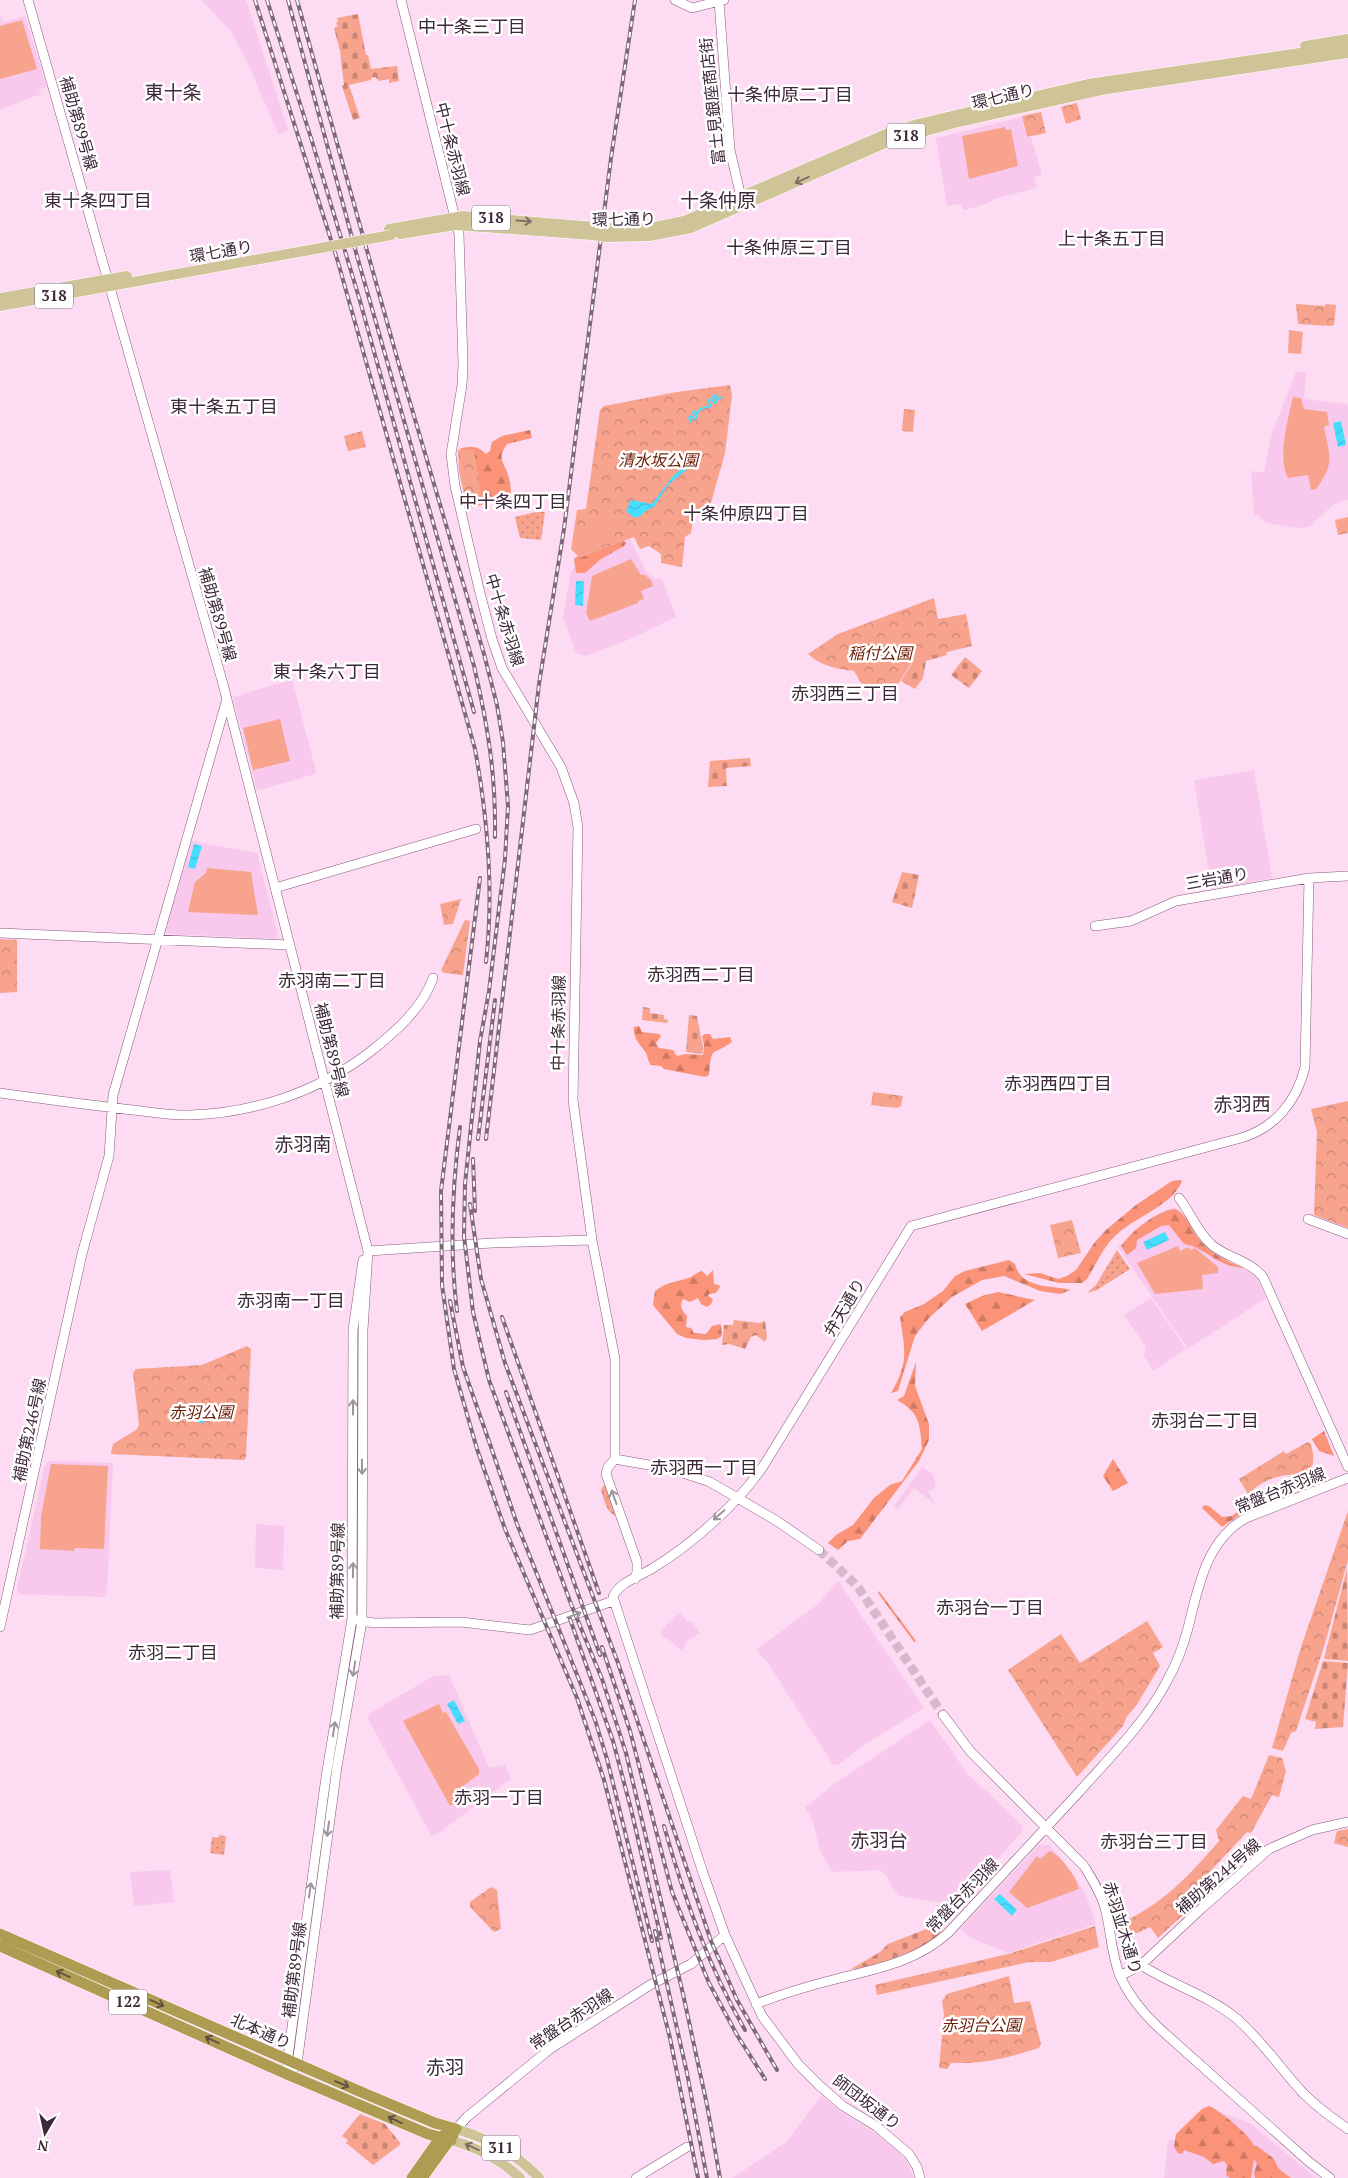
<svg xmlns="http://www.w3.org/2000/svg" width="1348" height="2178" font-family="'PT Serif','Noto Sans JP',serif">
<defs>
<pattern id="grass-dots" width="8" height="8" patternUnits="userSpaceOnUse" patternTransform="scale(1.25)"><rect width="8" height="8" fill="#f7a38d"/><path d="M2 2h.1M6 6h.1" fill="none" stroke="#c98574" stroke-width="1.8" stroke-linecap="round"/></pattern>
<pattern id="forest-firs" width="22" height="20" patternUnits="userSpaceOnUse" patternTransform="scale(1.25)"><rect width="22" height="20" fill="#fa9378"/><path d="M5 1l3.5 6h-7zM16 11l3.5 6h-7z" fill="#cc7863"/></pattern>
<pattern id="cemetery-stones" width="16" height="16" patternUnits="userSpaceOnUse" patternTransform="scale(1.25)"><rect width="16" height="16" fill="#f7a38d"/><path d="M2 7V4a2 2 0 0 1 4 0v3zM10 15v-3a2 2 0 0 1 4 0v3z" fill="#c98574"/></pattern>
<pattern id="park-crowns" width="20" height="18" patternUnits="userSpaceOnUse" patternTransform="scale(1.25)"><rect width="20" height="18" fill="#f7a38d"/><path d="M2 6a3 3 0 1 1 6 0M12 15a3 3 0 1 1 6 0" fill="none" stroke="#c98574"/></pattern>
<pattern id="water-waves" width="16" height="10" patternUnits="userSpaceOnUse" patternTransform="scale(1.25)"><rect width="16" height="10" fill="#47defe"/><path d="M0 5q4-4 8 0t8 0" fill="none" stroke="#3fbeda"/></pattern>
</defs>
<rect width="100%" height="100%" fill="#fcdbf3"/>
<!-- built -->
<path fill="#f9c9ed" d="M201 0H246L288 130 278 134 252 72 231 31Z
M0 14 3 22 25 16 47 87 39 90 41 94 0 109Z
M1022 117 1026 138 1031 137 1042 175 1034 177 1037 188 994 199 986 204 965 210H963L961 204 947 206 936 138Z
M1296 372H1306L1304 399 1347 404 1348 408V499L1333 505 1309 527 1298 528 1266 523 1258 515 1254 516 1251 471 1264 472 1272 433Z
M630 539 647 573 655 579H662L676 617 628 640 586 656 576 653 563 617 571 572 581 560Z
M291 680 293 683 316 771 315 774 259 790 256 788 233 697Z
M1254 770 1272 878 1212 890 1194 780Z
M191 841 257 853 278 935 276 939 169 934 165 931Z
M1175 1208 1186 1215 1214 1252 1251 1273 1257 1279 1266 1298 1188 1349 1118 1247 1135 1229 1166 1209Z
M1151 1298 1186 1349 1153 1371 1144 1356 1146 1347 1124 1315Z
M49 1461 113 1463 107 1594 103 1597 19 1594 17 1589 45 1465Z
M922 1467 933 1474 936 1487 928 1492 935 1504 914 1488 898 1509 894 1506Z
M256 1524 284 1526 283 1570 255 1568Z
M838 1581 924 1708 861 1747 838 1765H833L768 1663 756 1650 817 1605Z
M680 1613 688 1622 690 1620 700 1633 687 1641 682 1651 668 1639 660 1634 667 1624Z
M449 1675 489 1768 505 1765 511 1779 436 1835H431L368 1719 369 1714 433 1676Z
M930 1720 967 1773 1023 1826 1021 1833 960 1901 939 1902 900 1896 892 1887 887 1876 880 1870 832 1872 820 1851 812 1819 805 1807 834 1784Z
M1039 1845H1050L1075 1877 1086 1895 1096 1924 1008 1953 971 1938 960 1929Z
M170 1870 174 1902 134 1906 130 1872Z
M821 2095 842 2113 872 2131 893 2147 907 2161 914 2178H732L787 2142Z
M1206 2107 1250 2123 1316 2178H1164L1168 2142 1170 2139 1175 2140 1179 2132Z"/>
<!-- grass -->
<path fill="url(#grass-dots)" d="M536 512H545L541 540 520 538 515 517Z
M1117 1250 1130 1269 1097 1290 1087 1293 1096 1285Z
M604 1485 607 1486 616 1514 615 1516C606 1511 604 1500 601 1490Z
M219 1835 226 1836 224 1855 210 1853 212 1837 219 1838Z"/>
<!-- forest -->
<path fill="url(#forest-firs)" d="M530 430 532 438 507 444C496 460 505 462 509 478 511 485 511 492 511 499L509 502 487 503 471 507 459 452 461 448C472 446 478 446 486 454L490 451 492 442 502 436Z
M620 538 626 543 624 546 601 559 585 573H576L574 559 576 557Z
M639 1026 642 1032 659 1034 661 1036 656 1043 659 1048 673 1050 677 1056 685 1054 703 1055 704 1046 702 1036 705 1034H710L713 1039 730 1037 732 1042C711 1057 712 1044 709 1075L705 1077 664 1069 661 1066 651 1065C648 1061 648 1058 646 1053 640 1044 633 1039 634 1027Z
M1180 1180 1182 1181C1173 1206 1131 1218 1112 1239 1102 1250 1095 1266 1087 1279L1082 1283H1059L1024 1274 1040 1273 1058 1279 1067 1276 1076 1270 1095 1242 1106 1230 1136 1205 1172 1181Z
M1175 1209C1187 1214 1191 1229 1199 1239 1210 1254 1227 1261 1244 1268 1214 1266 1208 1248 1184 1244L1169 1225 1161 1226 1137 1240 1136 1248 1127 1255 1121 1246C1134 1230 1154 1212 1175 1209Z
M1009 1260 1015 1264C1021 1289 1050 1285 1071 1290L1060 1294 1040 1291 1004 1276 982 1280 952 1297 929 1318 915 1336 898 1391 891 1393C909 1361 905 1352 900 1317L905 1312 924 1304 943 1291 955 1276 965 1271Z
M713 1270 714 1284 719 1285 720 1287 716 1293 709 1294 708 1296 713 1299 711 1304 707 1307 701 1304 698 1298 690 1302 683 1299C679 1306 682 1311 687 1316L686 1327 691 1328 694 1333 706 1334 712 1326 721 1324 722 1336 717 1339 704 1340 686 1338 677 1334 653 1305 655 1291C668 1281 678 1282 691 1277 695 1275 697 1272 702 1271L707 1276Z
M998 1292 1035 1300 982 1331 965 1304 982 1296Z
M916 1362 915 1386 929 1424V1440L919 1461 860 1539 848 1541 838 1550 828 1543 836 1535 853 1525 874 1498 890 1485 902 1481 922 1449C920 1424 920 1413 897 1400L904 1396Z
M1324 1431 1334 1456 1319 1451 1312 1439Z
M1113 1459 1128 1483 1113 1491 1103 1476Z
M1204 1505 1209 1506 1222 1517 1232 1516 1242 1508 1244 1512 1222 1527 1202 1508Z
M879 1591 916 1641 914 1642 878 1593Z
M1209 2106C1218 2109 1252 2137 1254 2146H1257L1273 2158 1279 2169 1291 2178H1255L1254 2173 1257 2164 1254 2159 1251 2178H1230L1226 2175 1227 2165 1224 2161 1213 2164 1204 2157 1184 2150 1182 2154 1178 2153 1174 2147 1176 2134 1202 2109Z"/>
<!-- cemetery -->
<path fill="url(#cemetery-stones)" d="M358 14 366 55H368L371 69 397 66 399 81 389 83V79L379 81 375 77 371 78V80L349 85 360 118 353 120 342 86 344 85 340 51 334 28 338 26 336 23 338 22 337 18Z
M945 649 947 655 926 661 923 678 915 689 901 681 915 658Z
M965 657 982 671 969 688 951 675Z
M750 758 751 766 726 768 727 786 708 787 710 761Z
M902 872 919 875 912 908 892 902Z
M643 1007 650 1008V1013L664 1015V1019L668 1020 667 1023 642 1020Z
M689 1015 697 1016 703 1048 702 1054 686 1052Z
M734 1320 760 1323 765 1321 767 1337 765 1342 756 1335 751 1337 745 1349 729 1344 722 1345 724 1325H733Z
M1347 1568 1348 1661 1324 1659Z
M1323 1661 1348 1663 1343 1727 1315 1729 1316 1722 1305 1719Z
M934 1926 941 1931V1933C928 1947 869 1970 851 1969L880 1952 888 1944Z
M360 2114 385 2124 401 2144 373 2165 346 2143 348 2140 342 2136Z"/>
<!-- park -->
<path fill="url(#park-crowns)" d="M1077 103 1081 119 1066 124 1061 107Z
M1041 112 1046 133 1027 137 1022 116Z
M1296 304 1325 306 1326 304 1336 305 1334 325 1331 326 1298 324Z
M730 385 732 395 725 453 709 510 705 513 694 511 691 533 685 537 682 567 661 563V554L649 546 640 549 634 537 580 558 571 549 577 510 586 509 600 410 604 406 677 392Z
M904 409 915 410 913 432 902 431Z
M362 431 366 447 348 451 344 436Z
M458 450H474L483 505 467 508 459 471Z
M1348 517V533L1338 535 1335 520Z
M934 598 938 619 966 614 972 646 913 660 894 691 861 683 854 671C837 669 821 666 808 654L838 634Z
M461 899 453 924 444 925 440 904Z
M465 920 470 921 463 975 444 973 441 970Z
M0 939 17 940V992L0 993Z
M873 1092 903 1096 901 1106 897 1108 871 1105Z
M1348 1101V1228L1314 1215 1317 1132 1311 1109Z
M1072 1220 1081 1253 1058 1258 1050 1225Z
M247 1346 251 1349 246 1457 244 1460 111 1454 113 1444 136 1430 139 1425 133 1373 136 1369 202 1365Z
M1308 1442 1311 1444C1321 1483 1296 1470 1274 1478 1264 1481 1255 1487 1248 1494L1239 1479 1284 1451 1286 1454Z
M1348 1511V1560L1324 1647 1296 1731 1291 1733 1283 1751 1272 1748 1301 1647Z
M1147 1621 1163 1647 1153 1653 1160 1666 1136 1706 1127 1716 1123 1726 1077 1777 1008 1670 1061 1634 1080 1663Z
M1269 1755 1282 1758 1286 1771 1279 1797 1272 1795 1251 1833 1247 1832 1187 1896 1195 1904 1158 1938 1150 1927 1122 1940 1119 1924C1163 1904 1188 1877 1219 1841L1216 1830 1243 1796 1251 1799Z
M1348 1829V1847L1334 1843 1337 1831Z
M491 1887 497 1890 501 1929 494 1932 470 1907V1902Z
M1095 1926 1099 1947 1051 1962H1029L877 1995 875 1985 1008 1954Z
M1009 1976 1014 2003 1030 2001 1041 2044 1039 2048C1006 2058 986 2064 951 2063L947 2069 939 2068 944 2014 942 2001 947 1994Z"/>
<!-- pitch -->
<path fill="#f7a38d" d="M22 20 37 69 0 79V26Z
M1005 127 1006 130 1011 129 1018 166 969 179 962 136Z
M1289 330 1303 332 1301 354 1288 353Z
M1293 397 1301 398 1304 409 1327 412 1329 425 1324 427C1330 457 1335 463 1316 489L1311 490 1308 475 1288 478C1277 457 1288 419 1293 397Z
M603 519 611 523 615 534 612 542 583 553 577 548 580 527Z
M631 559 641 575H645L651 580 653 586 641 591 644 599 638 601V603L590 621 586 613 592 576Z
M280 719 290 761 253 770 243 728Z
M207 868 251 872 258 915 188 912 195 882 206 873Z
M1178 1246 1180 1251 1188 1247 1191 1250 1195 1248 1218 1267V1273L1202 1275 1203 1289 1155 1294 1137 1263Z
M51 1464 108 1466 104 1549 75 1548 74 1551 40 1549 41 1516Z
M439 1704 443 1713 446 1712 479 1769V1774L462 1787 467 1797 450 1806 403 1721Z
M1050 1851C1061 1856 1077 1877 1079 1889L1027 1908 1009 1892 1037 1856 1040 1859Z"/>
<!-- water -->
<path fill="url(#water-waves)" d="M1341 421 1346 445 1338 447 1333 423Z
M690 453 693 458 691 466 668 485 654 507 647 510 639 517H633L626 511 631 500 652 504 673 476 688 463Z
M576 581H584L583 606 575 605Z
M194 844 202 846 195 869 188 867Z
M1165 1232 1169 1240 1147 1250 1143 1242Z
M194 1416a7 7 0 1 1 14 0a7 7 0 1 1-14 0Z
M454 1700 465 1721 458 1724 447 1704Z
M1000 1894 1017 1910 1012 1916 994 1899Z"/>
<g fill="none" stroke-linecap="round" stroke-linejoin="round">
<!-- stream -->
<path stroke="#47defe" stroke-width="2" d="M691 422 689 418 691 416 695 419 697 417 693 413 695 411 697 414 700 409 711 406 708 401 710 399 715 403 717 401 713 397 715 395 719 399 721 397"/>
<!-- secondary-tunnel -->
<path stroke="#d6b7ce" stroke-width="9" stroke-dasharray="9 4.5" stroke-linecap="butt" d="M819 1550 858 1587 943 1715"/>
<defs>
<path id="secondary" d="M28 0 223 684 368 1251 363 1330 362 1621 337 1767 297 2064 289 2075
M401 0 459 234 463 364 462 385 451 454 455 486 479 589 492 639 502 668 561 767 574 803 578 827 573 1100 592 1240 615 1359V1459L608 1467 606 1474 637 1562V1572L635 1579
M675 0 692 8 724 0
M719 1 730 150 741 197
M275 888 476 829
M1095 926 1131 921 1176 901 1309 878 1348 876
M0 933 289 945
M0 1093C41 1099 82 1104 124 1109 146 1111 169 1116 191 1115 256 1113 319 1091 370 1052 394 1033 423 1008 433 978
M1179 1198C1191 1213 1198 1234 1213 1246 1229 1258 1250 1261 1263 1277L1348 1467
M1308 1219 1348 1234
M368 1251 492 1243 592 1240
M615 1459 671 1469 710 1482 777 1521 819 1550
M357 1620 374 1623 461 1622 530 1630 613 1601
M0 1627 82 1254 109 1156 113 1095 227 699
M943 1715 970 1751 1084 1866C1092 1879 1101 1893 1105 1908 1111 1930 1111 1954 1120 1976 1129 1996 1143 2013 1159 2028L1308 2161 1330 2178
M1141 1965C1172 1985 1208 1995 1237 2019 1262 2041 1281 2069 1303 2093 1317 2107 1332 2118 1348 2129
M1120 1976 1141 1965 1202 1908 1269 1849 1312 1830 1348 1822
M756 2004C784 1993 812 1985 840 1978 880 1968 917 1961 948 1933 992 1886 1036 1838 1080 1791 1111 1756 1145 1723 1167 1681 1176 1665 1183 1647 1188 1628 1198 1588 1206 1540 1246 1518L1348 1478
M287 2064 326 1777 352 1619 353 1330 363 1260
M456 2129 467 2117 550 2049 650 1985 691 1964 725 1935
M636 2178 687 2147
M920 2178 917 2167 909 2154 876 2126 843 2106 820 2086 798 2064 762 2016 725 1935 703 1873 613 1597C618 1583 640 1576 653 1568 691 1545 739 1503 764 1465L911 1226 1241 1138C1275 1128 1297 1101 1305 1067L1309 878"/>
<path id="primary" d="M1305 46 1348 39
M607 228H650L684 221 886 134 918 124 1088 84 1348 46
M389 229 463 216 594 227
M400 234 456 225 592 235
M606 237 649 236 691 228 890 141 958 122 1101 90 1348 53
M0 298 127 276
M0 306 304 251
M456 2129C487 2138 517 2154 539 2178
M451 2140C476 2147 501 2160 520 2178"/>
<path id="highway" d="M0 1934 368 2095 435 2123 456 2129
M0 1946 289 2075 428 2134 451 2140
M412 2178 441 2137 445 2135
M422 2178 453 2135"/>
</defs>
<!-- secondary casing -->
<use href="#secondary" stroke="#885a7e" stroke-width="10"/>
<!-- primary casing -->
<use href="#primary" stroke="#fff" stroke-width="11"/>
<!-- highway casing -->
<use href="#highway" stroke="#fff" stroke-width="12"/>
<!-- secondary -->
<use href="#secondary" stroke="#fff" stroke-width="9"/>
<!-- primary -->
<use href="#primary" stroke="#cec498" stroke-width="10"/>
<!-- highway -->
<use href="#highway" stroke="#ae9c53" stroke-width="11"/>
<defs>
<path id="rail" d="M255 0 338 262 475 749C488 820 494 891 486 962
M267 0 311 138 360 301 474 712
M288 0 357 256 474 666C488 726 496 776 495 837
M297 0 399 365 484 654 497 705 503 742 508 806 505 859 489 991 480 1041 465 1184 464 1236 473 1312 489 1380 571 1604 602 1679 626 1753 683 1994 707 2105 720 2178
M480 878 441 1191 442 1285 454 1369 477 1449 505 1529 577 1698 604 1780 670 2038 698 2178
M478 1139 495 1000
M486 1139 539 684 564 529 611 158 635 0
M473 1159 475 1211
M470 1204 481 1279 505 1363 618 1663 711 1941 737 2000 777 2070
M450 1301 463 1367 491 1447 517 1524 595 1720 607 1759 652 1941
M457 1311C449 1248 452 1189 460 1127
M502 1317 599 1593
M506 1392 600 1655
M570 1619 613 1741 631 1809 661 1938
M602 1647 630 1731 672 1892 709 1983 737 2035 765 2079
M664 1826C684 1897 708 1966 745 2030
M655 1931 687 2073 707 2178"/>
</defs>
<!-- rail casing -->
<use href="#rail" stroke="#806779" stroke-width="4"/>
<!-- rail -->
<use href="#rail" stroke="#fff" stroke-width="2" stroke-dasharray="5.5" stroke-linecap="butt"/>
<defs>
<path id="primary-bridge" d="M594 227 607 228
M592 235 606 237
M304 251 391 235"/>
</defs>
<!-- primary-bridge casing -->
<use href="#primary-bridge" stroke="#fff" stroke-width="11" stroke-linecap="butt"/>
<!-- primary-bridge -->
<use href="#primary-bridge" stroke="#cec498" stroke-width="10"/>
</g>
<!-- one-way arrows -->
<defs><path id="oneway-shaft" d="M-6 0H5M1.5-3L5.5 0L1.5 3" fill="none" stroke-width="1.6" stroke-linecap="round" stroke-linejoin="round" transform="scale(1.25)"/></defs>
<g stroke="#7f6f64">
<use href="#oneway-shaft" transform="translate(802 180) rotate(156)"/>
<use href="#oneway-shaft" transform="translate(524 221) rotate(4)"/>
<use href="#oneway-shaft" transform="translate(472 2147) rotate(-156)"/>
</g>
<g stroke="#9e949c">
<use href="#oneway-shaft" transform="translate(353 1407) rotate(-90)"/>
<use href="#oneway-shaft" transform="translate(362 1467) rotate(89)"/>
<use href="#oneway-shaft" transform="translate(614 1497) rotate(-110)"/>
<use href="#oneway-shaft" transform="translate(719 1515) rotate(139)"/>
<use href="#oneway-shaft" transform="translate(353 1570) rotate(-90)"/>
<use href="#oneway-shaft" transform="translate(574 1615) rotate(-20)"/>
<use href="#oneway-shaft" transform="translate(354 1669) rotate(99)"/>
<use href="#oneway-shaft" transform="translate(334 1729) rotate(-81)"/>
<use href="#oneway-shaft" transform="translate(328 1829) rotate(98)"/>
<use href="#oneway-shaft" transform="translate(310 1890) rotate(-82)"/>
</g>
<g stroke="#655142">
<use href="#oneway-shaft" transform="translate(63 1974) rotate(-156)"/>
<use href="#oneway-shaft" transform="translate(157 2003) rotate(24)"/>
<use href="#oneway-shaft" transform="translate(212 2040) rotate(-155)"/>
<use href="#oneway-shaft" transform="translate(342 2084) rotate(23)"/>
<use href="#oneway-shaft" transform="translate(395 2120) rotate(-156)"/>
</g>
<g text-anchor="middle" stroke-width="5" stroke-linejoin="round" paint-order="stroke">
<!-- shield labels -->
<g fill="#fff" stroke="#786974" stroke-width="1">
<rect x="887" y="123.5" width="38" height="25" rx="4"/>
<rect x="472" y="205.5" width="38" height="25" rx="4"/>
<rect x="35" y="283.5" width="38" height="25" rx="4"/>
<rect x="109" y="1989.5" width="38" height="25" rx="4"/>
<rect x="482" y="2135.5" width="38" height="25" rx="4"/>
</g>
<g font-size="15" font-weight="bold" fill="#3e2939">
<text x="906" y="141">318</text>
<text x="491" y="223">318</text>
<text x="54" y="301">318</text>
<text x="128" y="2007">122</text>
<text x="501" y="2153">311</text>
</g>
<!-- street labels -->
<g font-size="16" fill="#3e2939" stroke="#fff">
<text transform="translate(1003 96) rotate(-13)" y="6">環七通り</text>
<text transform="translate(712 101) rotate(-96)" y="6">富士見銀座商店街</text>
<text transform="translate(79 123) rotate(74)" y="6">補助第89号線</text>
<text transform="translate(453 149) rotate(76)" y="6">中十条赤羽線</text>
<text transform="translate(624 219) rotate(-1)" y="6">環七通り</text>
<text transform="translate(221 251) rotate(-10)" y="6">環七通り</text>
<text transform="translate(218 614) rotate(74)" y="6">補助第89号線</text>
<text transform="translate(505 620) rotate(73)" y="6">中十条赤羽線</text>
<text transform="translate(1217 878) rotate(-10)" y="6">三岩通り</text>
<text transform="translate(558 1023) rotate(-89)" y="6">中十条赤羽線</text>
<text transform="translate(332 1050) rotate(76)" y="6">補助第89号線</text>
<text transform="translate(844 1307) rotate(-59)" y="6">弁天通り</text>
<text transform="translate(29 1430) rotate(-78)" y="6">補助第246号線</text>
<text transform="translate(1280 1490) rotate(-22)" y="6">常盤台赤羽線</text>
<text transform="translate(337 1571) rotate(-89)" y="6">補助第89号線</text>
<text transform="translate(1218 1876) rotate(-41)" y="6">補助第244号線</text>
<text transform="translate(962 1895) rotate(-46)" y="6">常盤台赤羽線</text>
<text transform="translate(1123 1928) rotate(73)" y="6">赤羽並木通り</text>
<text transform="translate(294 1970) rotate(-83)" y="6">補助第89号線</text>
<text transform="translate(571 2019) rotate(-34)" y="6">常盤台赤羽線</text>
<text transform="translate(261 2031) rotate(24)" y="6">北本通り</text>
<text transform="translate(867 2102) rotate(37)" y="6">師団坂通り</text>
</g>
<!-- park labels -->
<g font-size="16" font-style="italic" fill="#6a1b04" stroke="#fff">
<text x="658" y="466">清水坂公園</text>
<text x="880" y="659">稲付公園</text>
<text x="201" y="1418">赤羽公園</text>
<text x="981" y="2031">赤羽台公園</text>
</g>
<!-- neighbourhood labels -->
<g font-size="18" fill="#3e2939" stroke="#fff">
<text x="472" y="33">中十条三丁目</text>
<text x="790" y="101">十条仲原二丁目</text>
<text x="98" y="207">東十条四丁目</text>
<text x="1112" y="245">上十条五丁目</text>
<text x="789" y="254">十条仲原三丁目</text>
<text x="224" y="413">東十条五丁目</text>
<text x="513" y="508">中十条四丁目</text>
<text x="746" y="520">十条仲原四丁目</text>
<text x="327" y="678">東十条六丁目</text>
<text x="845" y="700">赤羽西三丁目</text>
<text x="701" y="981">赤羽西二丁目</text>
<text x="332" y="987">赤羽南二丁目</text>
<text x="1058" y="1090">赤羽西四丁目</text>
<text x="291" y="1307">赤羽南一丁目</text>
<text x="1205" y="1427">赤羽台二丁目</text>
<text x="704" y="1474">赤羽西一丁目</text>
<text x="990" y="1614">赤羽台一丁目</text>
<text x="173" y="1659">赤羽二丁目</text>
<text x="499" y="1804">赤羽一丁目</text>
<text x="1154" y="1848">赤羽台三丁目</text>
</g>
<!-- quarter labels -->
<g font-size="19" fill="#3e2939" stroke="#fff">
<text x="173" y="99">東十条</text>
<text x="718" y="207">十条仲原</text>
<text x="1242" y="1111">赤羽西</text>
<text x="303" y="1151">赤羽南</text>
<text x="879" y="1847">赤羽台</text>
<text x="445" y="2074">赤羽</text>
</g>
</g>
<!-- north arrow -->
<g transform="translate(45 2133) rotate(189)" stroke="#ffffff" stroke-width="4" paint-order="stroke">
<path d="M0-4L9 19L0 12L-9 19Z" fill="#3e2939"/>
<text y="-8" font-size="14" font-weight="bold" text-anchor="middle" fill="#3e2939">N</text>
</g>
</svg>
